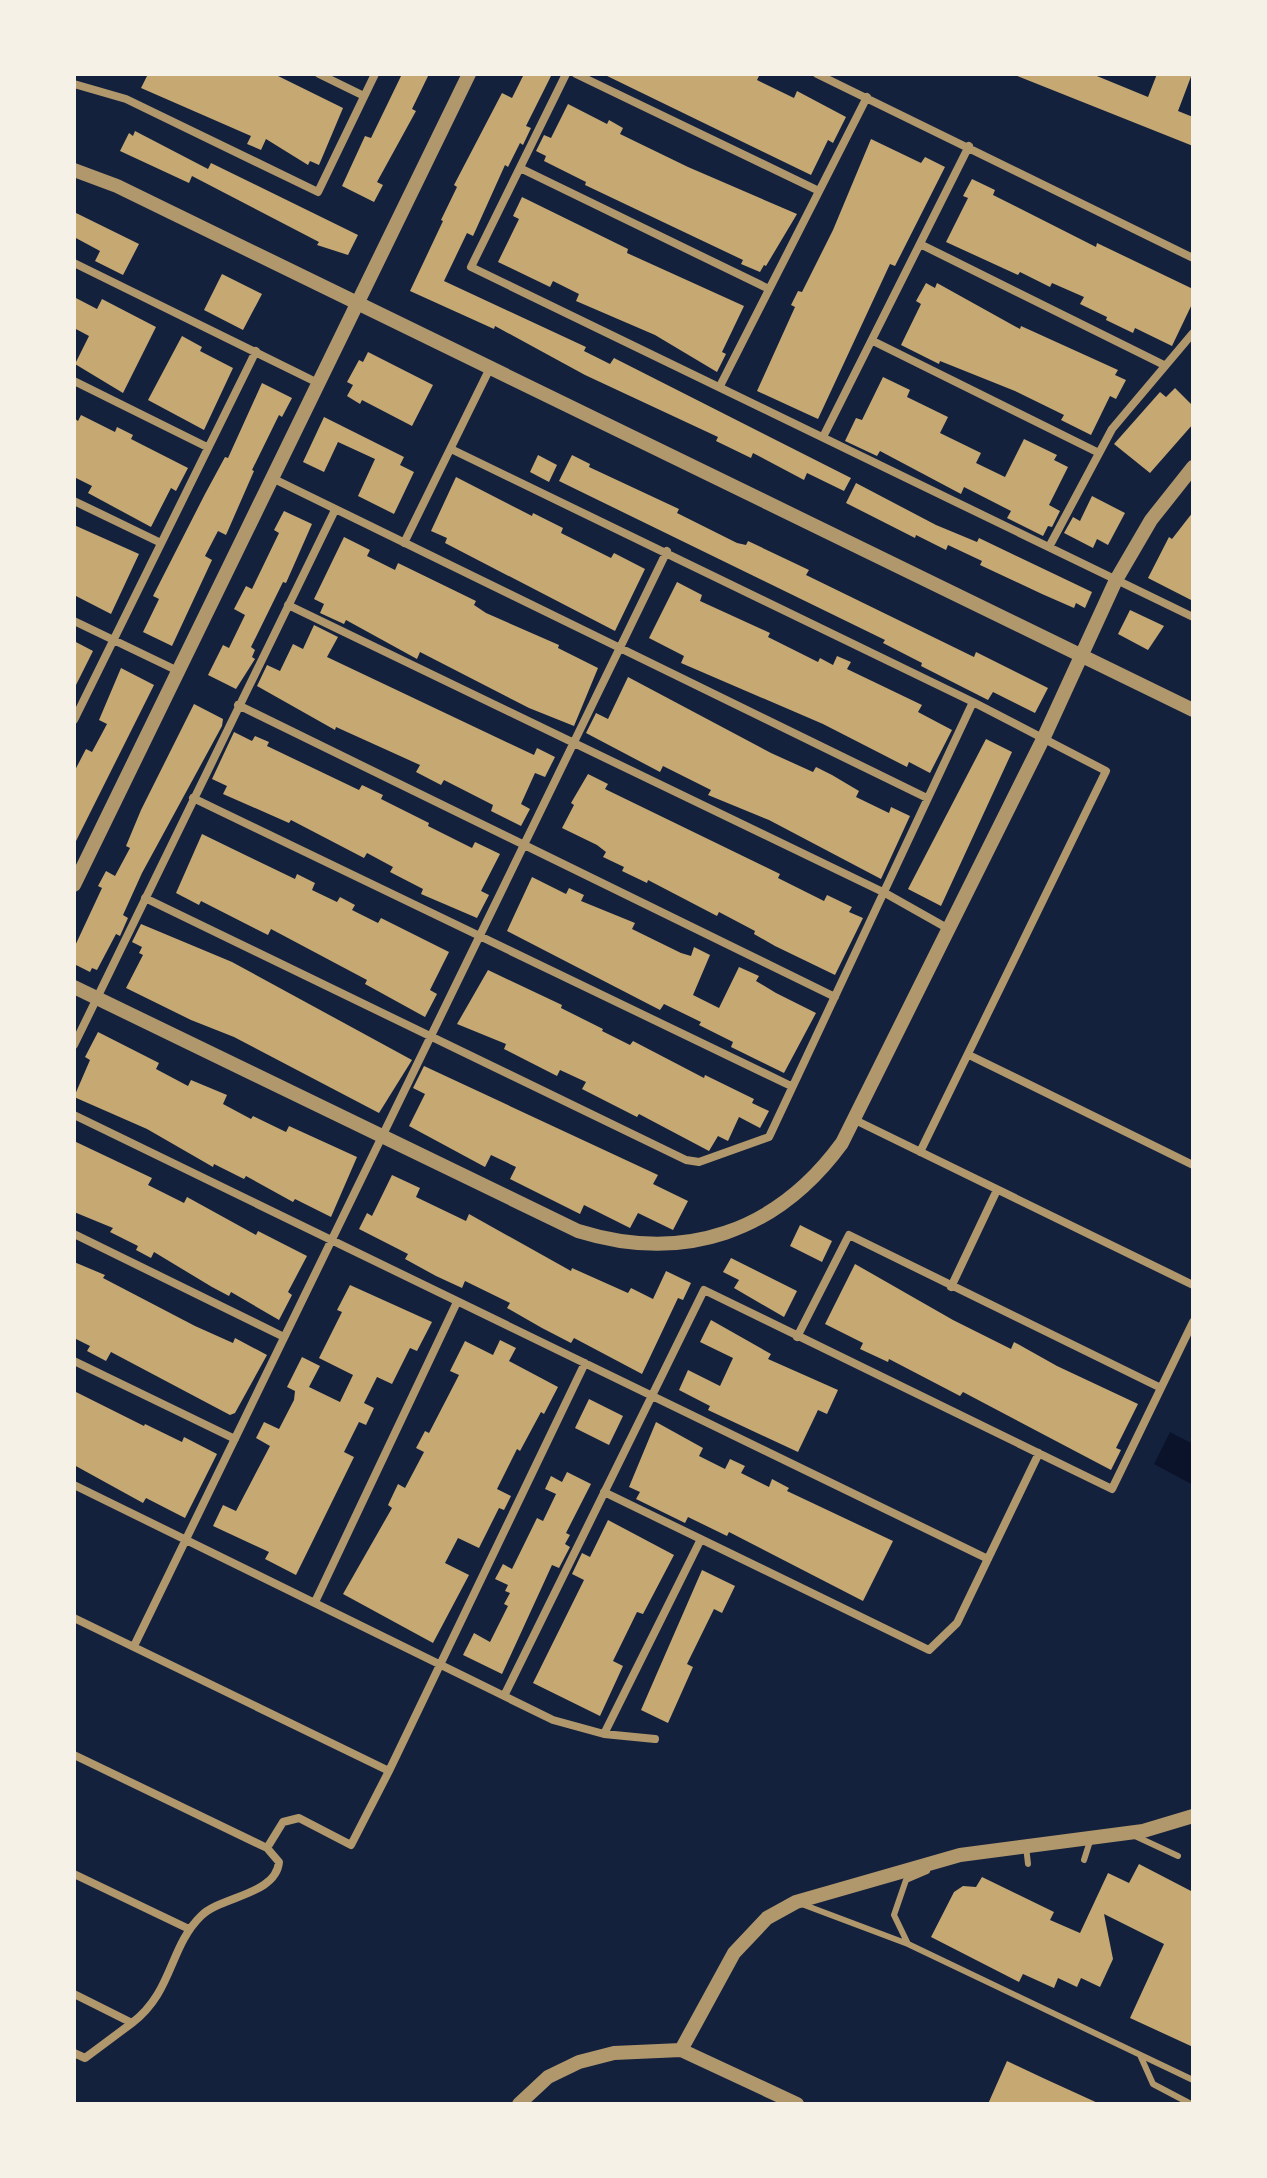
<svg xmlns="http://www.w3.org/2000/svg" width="1267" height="2178" font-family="'Fira Sans Condensed',sans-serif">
<rect width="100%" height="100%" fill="#14213d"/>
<!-- water -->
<path fill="#0b132b" d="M1170 1432 1193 1444V1485L1154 1464Z"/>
<!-- building -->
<path fill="#c6a872" d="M148 74H274L343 108 319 165 310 161 308 165 266 139 261 150 247 144 251 136 141 88Z
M402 74H429L412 109 416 111 377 182 383 185 374 202 342 186 365 136 371 138Z
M524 74H552L526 126 531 128 523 145 520 143 508 167 505 165 473 236 467 233 444 281 586 347 584 351 610 364 614 358 851 478 844 491 807 473 804 480 753 453 751 458 716 441 718 437 585 375 495 326 494 329 410 291 443 221 441 220 457 187 454 185 502 93 512 98Z
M603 74H760L757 80 794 98 797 91 846 117 833 143 828 140 811 175Z
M1092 74 1148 97 1157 74H1192L1178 111 1193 117V146L1015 75Z
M568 104 607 124 609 120 623 128 620 134 688 167 797 214 766 266 764 265 760 272 741 264 743 260 585 185 586 182 544 161 546 156 536 151 544 135 551 138Z
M135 131 208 169 211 163 358 235 348 255 317 245 319 242 192 176 189 183 120 151 129 133 133 136Z
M871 139 921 163 925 157 945 167 895 266 890 264 818 419 757 391 795 307 791 305 798 291 802 292 833 230Z
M972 179 995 190 993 195 1096 247 1097 243 1193 289V302L1172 346 1135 328 1133 333 1106 320 1107 317 1080 304 1084 297 1052 283 1050 287 1020 272 1018 275 946 242 968 198 963 196Z
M522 197 628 249 627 253 744 306 722 352 726 354 717 372 655 335 576 301 579 294 553 281 550 287 498 262 519 219 513 216Z
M74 212 139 244 123 275 95 261 100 251 74 237Z
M222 274 262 294 243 330 204 310Z
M926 283 935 288 937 283 1020 329 1021 326 1118 370 1115 375 1126 380 1116 399 1110 396 1091 435 1061 420 1064 415 1015 391 940 361 939 364 901 345 921 304 916 301Z
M74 297 97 309 102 299 156 327 123 393 75 364 89 336 74 328Z
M182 336 202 347 200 351 233 368 204 430 148 400Z
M368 352 433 385 412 426 362 400 360 404 347 396 353 385 347 382 359 360 363 362Z
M883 377 910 390 907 397 948 417 940 433 981 453 976 463 1005 477 1024 439 1057 455 1054 460 1068 467 1049 505 1060 511 1052 527 1048 526 1043 536 1007 518 1011 511 964 487 961 494 880 451 877 456 845 441 856 418 862 420Z
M262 383 292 398 282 417 279 415 252 470 254 471 226 535 218 531 205 556 212 560 172 646 143 632 159 599 153 596 205 494 225 457 228 458Z
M1175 388 1193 406V424L1150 473 1114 444 1160 392 1166 397Z
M81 415 115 432 117 427 133 435 131 439 188 468 176 491 171 488 151 527 88 493 92 486 74 477V418L78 421Z
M324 417 404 457 400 465 414 472 394 514 358 496 375 459 338 442 324 472 303 462Z
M538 455 557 465 549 482 530 472Z
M572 455 590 464 589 467 679 509 677 513 737 543 746 545 748 541 809 570 806 575 847 595 974 657 976 652 1048 688 1035 713 993 692 988 700 921 666 922 663 883 643 885 640 559 481Z
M456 477 532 516 533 513 563 528 561 533 611 558 614 553 645 569 615 631 445 543 447 538 431 531Z
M856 483 936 525 977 542 979 538 1092 592 1085 608 1076 603 1074 608 1042 594 980 565 982 561 948 545 946 550 916 535 915 538 846 503Z
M1092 496 1125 513 1108 545 1097 539 1093 548 1064 533 1073 517 1080 521Z
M284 511 312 524 286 583 283 582 251 647 255 650 252 657 255 659 236 689 208 675 223 645 229 648 245 615 234 609 246 586 252 589 279 533 274 530Z
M1193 512V601L1148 578 1169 537 1172 539Z
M74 525 139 554 111 614 74 595Z
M344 537 370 550 367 556 395 570 398 563 476 601 474 605 486 613 559 645 558 648 598 668 574 726 529 708 420 652 417 659 346 620 344 624 320 613 324 604 314 599Z
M677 582 702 595 700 601 770 633 768 637 818 662 820 658 833 665 837 656 851 662 847 669 922 705 918 712 952 730 930 773 909 762 907 767 823 724 681 663 684 656 649 638Z
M1130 610 1164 626 1148 650 1118 634Z
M314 625 338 637 327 657 534 755 537 748 555 757 545 777 535 773 521 804 530 809 521 826 491 811 493 805 444 780 441 785 416 772 420 765 336 727 335 730 257 686 267 665 280 671 293 644 303 649Z
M74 641 93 651 74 689Z
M121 668 154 685 74 845V772L86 749 92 752 107 724 99 720Z
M628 677 771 753 813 772 816 767 832 775 859 791 856 797 889 813 891 807 910 816 881 879 769 820 708 795 711 790 663 766 660 772 586 733 596 713 608 719Z
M194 704 223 719 222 726 142 873 123 915 128 918 120 936 116 934 97 970 92 968 90 972 74 964V948L102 888 98 886 106 871 115 876 130 848 126 846 141 810Z
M234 732 252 741 255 736 269 742 267 746 359 790 362 785 383 795 381 799 429 823 428 826 472 848 475 842 500 854 481 891 489 895 477 918 421 894 423 889 390 872 393 867 367 853 364 858 291 820 289 823 223 794 227 786 212 779Z
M986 739 1012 752 941 906 908 889Z
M588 774 608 784 605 789 780 874 778 878 824 901 827 895 852 907 849 912 863 918 835 975 775 946 754 934 755 931 719 912 717 916 648 880 647 883 622 871 624 867 603 857 606 852 597 845 562 828 574 805 571 803Z
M202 834 295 879 297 874 315 883 312 890 337 902 340 897 355 905 352 910 378 923 381 918 449 952 430 990 437 994 425 1017 365 984 367 980 271 929 268 935 201 901 199 905 176 893Z
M532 877 566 894 569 888 584 895 581 901 635 923 632 929 681 953 691 956 694 947 710 955 693 995 719 1008 739 967 759 976 756 981 776 993 816 1013 784 1073 731 1047 733 1042 699 1025 701 1022 664 1004 660 1010 507 931Z
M141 924 232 962 412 1060 379 1113 234 1037 191 1020 126 988 143 955 139 953 142 947 132 942Z
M488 970 562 1005 561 1008 603 1029 602 1031 630 1045 633 1041 704 1078 705 1075 754 1099 752 1103 769 1111 760 1128 739 1117 728 1141 718 1136 709 1151 639 1114 637 1117 582 1089 586 1082 560 1070 557 1076 504 1049 506 1044 457 1024Z
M98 1032 159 1063 156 1069 188 1086 191 1080 227 1095 223 1104 251 1119 253 1116 286 1132 289 1126 357 1157 331 1217 295 1199 293 1202 246 1176 244 1179 214 1164 213 1167 147 1129 74 1097 90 1060 85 1057Z
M424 1066 658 1175 653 1184 688 1201 673 1230 638 1213 630 1228 584 1205 580 1214 510 1179 516 1167 491 1155 485 1167 409 1126 425 1094 413 1088Z
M74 1141 152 1178 148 1185 184 1203 187 1197 256 1235 258 1231 307 1256 288 1292 292 1295 279 1320 231 1292 229 1296 212 1287 154 1252 151 1258 136 1250 138 1246 110 1232 113 1228 74 1212Z
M392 1175 420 1188 416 1197 466 1221 469 1214 571 1271 572 1268 628 1293 631 1288 653 1299 666 1271 691 1283 683 1300 678 1298 642 1374 574 1338 571 1343 542 1328 507 1308 510 1303 465 1281 462 1288 436 1276 405 1259 408 1254 359 1229 367 1213 372 1216Z
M800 1225 832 1241 822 1262 790 1246Z
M731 1258 797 1291 784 1317 734 1288 739 1280 723 1272Z
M74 1262 105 1275 103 1278 195 1326 233 1343 235 1338 267 1355 235 1413 230 1415 111 1352 106 1361 87 1351 90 1346 74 1338Z
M855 1264 953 1320 1011 1349 1014 1342 1057 1366 1138 1404 1116 1448 1121 1450 1111 1470 963 1392 960 1396 889 1359 888 1362 860 1349 863 1343 825 1324Z
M350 1285 432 1322 417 1351 410 1348 392 1384 377 1377 364 1403 374 1408 366 1425 359 1422 344 1452 354 1457 296 1575 265 1559 269 1552 213 1526 223 1505 236 1511 270 1446 256 1438 264 1422 279 1429 294 1400 295 1391 287 1387 302 1357 320 1366 309 1387 340 1402 353 1375 319 1358 342 1312 337 1310Z
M711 1320 771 1354 768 1359 838 1390 827 1414 818 1410 798 1452 708 1410 710 1406 679 1390 688 1370 720 1386 733 1358 700 1342Z
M500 1340 516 1348 509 1361 558 1387 544 1414 541 1412 520 1451 517 1449 497 1489 511 1496 504 1510 499 1508 479 1548 458 1538 445 1563 469 1575 433 1643 343 1594 392 1508 388 1505 398 1484 405 1488 424 1452 416 1448 425 1431 429 1433 459 1375 450 1371 465 1341 493 1355Z
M74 1391 144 1426 145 1424 182 1442 184 1437 217 1454 185 1518 146 1498 143 1503 74 1465Z
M589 1399 623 1416 609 1445 575 1428Z
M656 1422 703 1448 699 1456 725 1469 730 1459 745 1466 741 1473 769 1487 772 1479 789 1488 787 1491 893 1541 863 1601 729 1532 727 1536 688 1517 685 1523 636 1499 640 1492 629 1487Z
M567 1472 591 1484 566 1533 570 1535 565 1544 570 1547 559 1568 552 1565 502 1674 463 1655 474 1633 490 1642 508 1606 504 1604 510 1593 505 1591 508 1585 495 1579 503 1564 512 1569 537 1518 543 1521 556 1494 545 1489 551 1476 562 1482Z
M608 1520 674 1555 643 1614 637 1612 613 1661 623 1666 600 1716 533 1683 584 1580 572 1574 582 1553 590 1557Z
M702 1570 735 1586 722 1613 714 1609 687 1664 693 1667 668 1723 641 1710Z
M1139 1864 1193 1892V2047L1130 2018 1164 1944 1104 1914 1113 1959 1100 1987 1081 1978 1077 1987 1058 1978 1054 1988 1023 1974 1019 1982 931 1937 954 1892 963 1886 976 1887 982 1877 1054 1912 1050 1920 1080 1933 1108 1873 1129 1883Z
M1007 2061 1043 2078 1100 2104H988Z"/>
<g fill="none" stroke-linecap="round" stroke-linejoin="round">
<!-- service -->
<path stroke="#b1986c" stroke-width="6" d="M1135 1836 1178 1856
M1026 1846 1028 1864
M1084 1860 1090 1841
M799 1903 908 1944 1193 2080
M908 1944 894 1915 906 1880 927 1871
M1140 2055 1153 2084 1191 2104"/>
<!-- minor -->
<path stroke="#b1986c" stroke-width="8" d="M319 74 364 96
M566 74 471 267 1193 617
M576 74 819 191
M817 74 1193 258
M74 84 126 99 318 192 375 74
M520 168 769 289
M920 244 1164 365
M74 263 318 383
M873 341 1097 452
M74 381 207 447
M720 386 867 97
M823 437 969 146
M451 449 973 702 1106 771 920 1152
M272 478 927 798
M74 501 161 543
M404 543 490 368
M1049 547 1112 429 1193 333
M288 605 885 893 947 928
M74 621 178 671
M238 705 835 997
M74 720 256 351
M193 798 791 1086
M145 898 686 1160 699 1162 769 1137 973 702
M74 1045 335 510
M969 1055 1193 1165
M74 1115 988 1559
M855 1120 1193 1285
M74 1234 284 1337
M951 1287 997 1190
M797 1337 849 1235 1161 1388
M74 1361 235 1439
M74 1485 553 1720 604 1734 701 1539
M604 1492 929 1650 957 1623 1039 1453
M315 1602 457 1302
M74 1618 389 1771 585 1363
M134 1646 667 551
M504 1696 704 1290 1112 1489 1193 1322
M604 1734 655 1739
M74 1755 267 1848 279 1862C276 1895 221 1896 201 1916 169 1947 173 1992 132 2023L74 1994
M267 1848 283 1822 299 1818 351 1845 389 1771
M74 1874 189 1929
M74 2053 85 2058 132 2023"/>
<!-- tertiary -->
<path stroke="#b1986c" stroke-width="14" d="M74 170 117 186 1193 710
M74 885 469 74
M74 987 578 1231C684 1264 777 1232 842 1143L1044 737 1116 580 1151 520 1193 467
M681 2050 734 1953 767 1918 796 1902 960 1855 1143 1831 1193 1816
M519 2104 548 2077 579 2062 614 2053 681 2050 797 2104"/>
</g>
<!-- border -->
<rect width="1267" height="2178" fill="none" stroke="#f6f1e7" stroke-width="152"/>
</svg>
